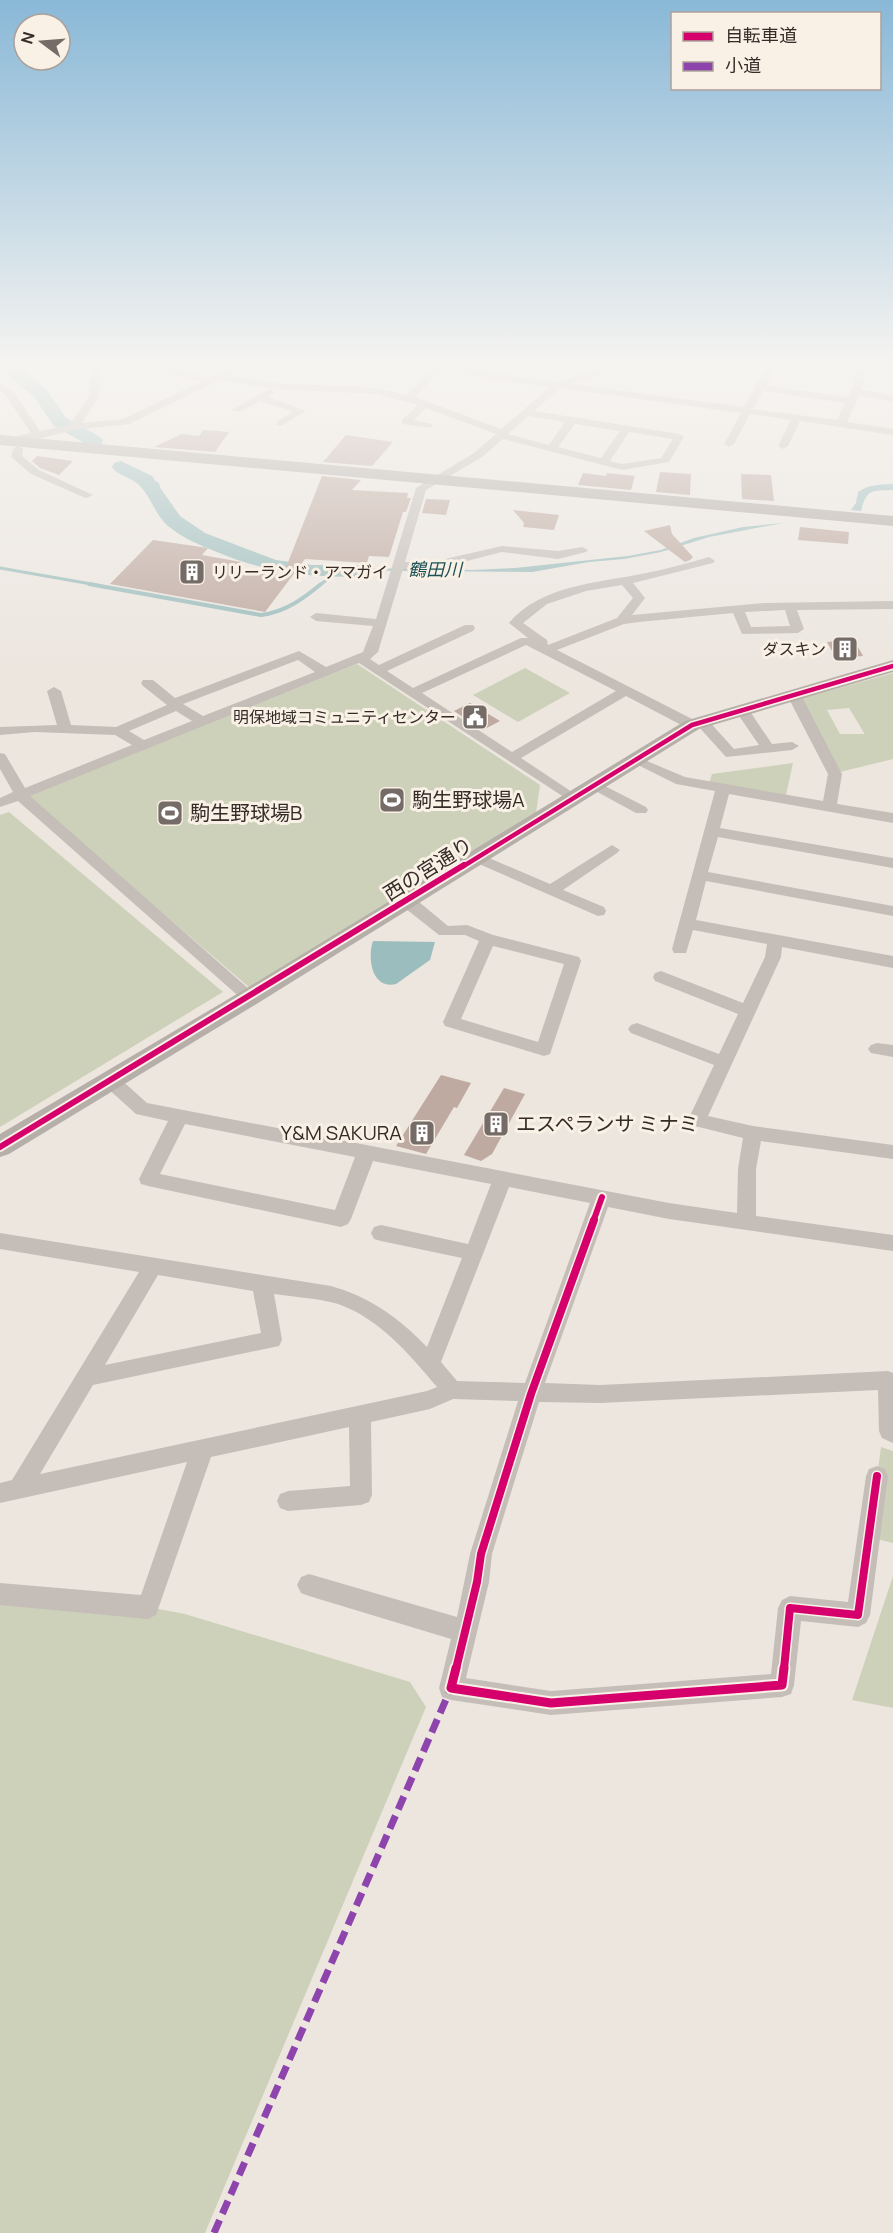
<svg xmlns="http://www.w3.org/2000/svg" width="893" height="2233" font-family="Manrope,'Noto Sans JP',sans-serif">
<rect width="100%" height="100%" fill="#ece6df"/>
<!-- green -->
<path fill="#cdd1b9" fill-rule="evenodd" d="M357 664 540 785 536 813 250 988 28 798V796Z
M525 668 570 693 518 722 473 695Z
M893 673V759L840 772 800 699ZM849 708 864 733V734H840L827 710Z
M793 763 786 795 709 783 712 774Z
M9 812 223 992 0 1127V815Z
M881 1447 893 1451V1543L869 1537Z
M893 1576V1708L852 1700Z
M0 1594 148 1607 185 1614 410 1682 426 1707 205 2233H0Z"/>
<!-- water -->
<path fill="#9cbdbd" d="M0 362H6L45 393 63 422 100 439 96 441 58 424 44 397Z
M118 462C124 463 152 478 159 483L166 508 174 519 190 530 270 563 300 567 473 570 515 568 628 556 661 550 694 538 743 527 783 523 709 537 661 552 624 559 589 562 532 572 298 570 262 564 167 522 162 516 151 483 123 469Z
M893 484V490C872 491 867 488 861 511L851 510 856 503 858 492C869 484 880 485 893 484Z
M373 941 435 942 430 960 396 984C372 990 367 958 373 941Z"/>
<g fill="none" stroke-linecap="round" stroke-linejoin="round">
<!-- stream-far1 -->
<path stroke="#9cbdbd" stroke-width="3" d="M0 568 97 585
M320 585 338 571"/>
<!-- stream -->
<path stroke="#9cbdbd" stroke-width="4" d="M89 584 261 615C285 612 303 599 321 584"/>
<!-- river -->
<path fill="#9cbdbd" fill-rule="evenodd" d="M0 362H13L46 389 66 418 100 437 103 441 100 445H88L54 426 34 397 0 368Z
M121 461 152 476 180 516 205 533 276 560 312 565H361L368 567 371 571 368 575 361 577C307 577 267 573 217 552 199 545 183 538 168 526 155 515 151 496 138 484 131 477 118 476 112 467L114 463Z"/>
</g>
<!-- building -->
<path fill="#bfaaa1" d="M203 430 229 432 215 452 154 447 182 434 199 436Z
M346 435 393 442 372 466 323 462Z
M37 456 73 461 59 475 40 468 32 461Z
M660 472 691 474 690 495 656 492Z
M583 473 606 476 607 473 635 476 631 490 578 485Z
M741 474 771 475 774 501 742 499Z
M322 476 361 480 352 490 408 493 407 498H411L406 512H403L389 557 369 556 367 563 305 559 265 612 110 584 153 540 208 548 202 555 241 562 235 568 283 575Z
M426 499 450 500 446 515 422 513Z
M513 510 559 515 554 530 523 527 524 523Z
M670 525 672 534 693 557 690 560 685 562 644 531Z
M800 527 849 532 848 544 798 540Z
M854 640 863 656 836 658 827 642Z
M470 703 500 721 483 730 454 711Z
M441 1075 471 1083 457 1108 454 1107 426 1154 396 1146Z
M504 1088 525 1094 492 1154 481 1161 464 1155Z"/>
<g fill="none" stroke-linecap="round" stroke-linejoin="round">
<!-- street -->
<path fill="#c5beb8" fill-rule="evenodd" d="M92 362H102L99 396 82 423 123 419 202 381 127 364 125 362H142L211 377 243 362H255L229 376 277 383 376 388 406 395 438 362H448L444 366 557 382 596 370 556 365 551 362H577L607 367 624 362H638L571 384 744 407 769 362H779L766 386 848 397 854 383 855 362H865L864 383 861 389 893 396V402L859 395 847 422 893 429V435L800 421 788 446 783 449 778 446 791 420 750 414 734 444 729 447 724 444 741 413 560 388 534 411 679 434 684 437 669 462 622 470 503 439 482 457 426 490 405 562H432L502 546 558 551 582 547 588 550 586 552 558 559 502 552 432 570 403 569 378 652 370 659 379 665 465 625H473L475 628 473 631 387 671 413 688 521 638H528L509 623C542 584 599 583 646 573 667 569 688 563 709 557L715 561 713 563 633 583 645 598 632 615 765 603 893 601V609L797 610 804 629 798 633 742 634 733 613 639 622 624 624 557 650 696 721 702 718 707 719 734 749 759 745 735 710 742 706 747 707 772 744 792 742 799 746 792 750 726 757 698 726 692 729 687 728 626 696 521 758 578 796 580 799 578 802 573 803 359 663 30 796 258 997 256 1001H244L18 801 0 807V798L13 792 0 769V753L5 754 25 788 132 745 115 735 35 732 0 735V727L57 725 47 691 54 687 61 691 71 725 116 727 167 705 143 686 141 683 143 680H153L175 698 299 651 326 667 363 652 373 626 316 621 310 617 316 613 376 619 416 488 474 453 496 434 426 408 414 420 432 424V428L402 424V420L418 405 376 394 277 389 220 380 129 424 74 430 38 439 5 443V439L31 433 5 395 0 391V384L13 391 40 431 70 425 89 396ZM440 371 550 387 501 429 415 397ZM763 391 845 403 837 420 753 409ZM528 416 565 422 549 445 508 434ZM575 424 620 431 601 458 558 447ZM629 432 673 439 661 458 622 464 610 461ZM622 585 633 598 617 618 548 645 547 640 523 623 547 604 586 591ZM785 610 790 626 751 627 745 612ZM526 645 616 691 512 752 422 693ZM298 660 315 672 203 716 183 704ZM176 711 192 721 144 740 129 731Z
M270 389 275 392 268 397 306 411 281 426 277 425V421L293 412 260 401 240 412 231 410Z
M18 446 23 449 22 456 39 470 93 495 87 498 83 497 31 474 11 457 13 449Z
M794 691 801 695 842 774 837 804 893 813V823L729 794 720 828 893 858V868L718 837 708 872 893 906V916L706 881 696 920 893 956V968L782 947 781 957 708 1116 753 1126 893 1145V1159L761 1141 756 1169V1216L893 1235V1251L669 1219 608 1207 545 1383 600 1385 888 1371 893 1373V1443L882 1438 879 1431 878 1390 600 1403 539 1402 492 1554 489 1582 466 1678 551 1691 771 1674 778 1608 782 1600 790 1596 848 1602 866 1476 869 1469 877 1466 885 1469 888 1476 870 1615 866 1623 858 1627 801 1621 794 1685 791 1694 782 1697 551 1715 451 1700 442 1697 439 1688 451 1639 309 1596 301 1593 297 1585 301 1577 309 1574 457 1617 470 1554 518 1401 453 1399 430 1409 371 1422 372 1495 369 1502 361 1505 288 1511 280 1508 277 1501 280 1494 288 1491 350 1486 349 1427 211 1457 156 1615 148 1619 0 1605V1583L141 1595 187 1462 0 1503V1483L12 1480 139 1272 0 1249V1233L331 1286C370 1297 399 1318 427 1347L462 1258 381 1241 374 1239 371 1233 374 1227 381 1225 468 1244 491 1184 373 1161 351 1219 348 1224 341 1227 148 1186 141 1184 139 1179 168 1121 136 1114 105 1086 102 1081 105 1076 111 1075 117 1076 147 1103 669 1203 737 1213 738 1169 743 1138 691 1125 688 1120 714 1065 631 1033 628 1029 631 1025 637 1023 719 1054 738 1014 655 981 653 977 655 973 661 971 743 1003 765 957 767 944 693 930 686 953H674L672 949 715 791 676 784 628 760 635 756 685 777 823 801 828 774 787 695ZM185 1124 355 1157 335 1210 160 1174ZM509 1187 590 1203 525 1383 457 1381 441 1362ZM158 1275 253 1291 261 1333 105 1365ZM274 1294C295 1297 317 1298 338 1304 379 1318 410 1355 437 1387L427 1391 40 1474 93 1385 279 1346 282 1340Z
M595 781 646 807 648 810 646 813H636L590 788 588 785Z
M612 845 620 850 617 853 563 890 604 907 606 911 604 915 598 916 472 861 469 858 472 855H482L550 884Z
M407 896 413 897 448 926 467 925 493 935 579 957 581 961 550 1054 544 1056 445 1026 443 1022 479 941 465 935H439L401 905 399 901ZM493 946 564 964 538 1042 461 1019Z
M877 1043 893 1045V1057L871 1053 868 1049 871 1045Z"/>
<!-- secondary -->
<path fill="#b6aea9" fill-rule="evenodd" d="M893 660V672L699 729 258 1003 9 1154 0 1157V1134L242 991 685 721Z"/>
<!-- primary -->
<path fill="#b3aca8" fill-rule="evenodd" d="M0 435 893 516V526L0 445Z"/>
<!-- quiet -->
<path stroke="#8e44ad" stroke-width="7" stroke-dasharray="14 7" stroke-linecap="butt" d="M214 2233 451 1688"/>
<defs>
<path id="cycleway-far3" d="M462 867 692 725 893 666"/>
<path id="cycleway-far2" d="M0 1147 464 865
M593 1222 602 1197"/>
<path id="cycleway-far1" d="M456 1669 477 1582 481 1554 531 1394 594 1220
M784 1669 790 1608 858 1615 877 1476"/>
<path id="cycleway" d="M456 1668 451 1688 551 1703 782 1685 784 1668"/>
</defs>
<!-- cycleway-far3 casing -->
<use href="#cycleway-far3" stroke="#f9f0e6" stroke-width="8"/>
<!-- cycleway-far2 casing -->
<use href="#cycleway-far2" stroke="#f9f0e6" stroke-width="10"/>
<!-- cycleway-far1 casing -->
<use href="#cycleway-far1" stroke="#f9f0e6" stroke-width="11"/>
<!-- cycleway casing -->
<use href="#cycleway" stroke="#f9f0e6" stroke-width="13"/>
<!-- cycleway-far3 -->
<use href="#cycleway-far3" stroke="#d6006c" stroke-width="4.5"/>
<!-- cycleway-far2 -->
<use href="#cycleway-far2" stroke="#d6006c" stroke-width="6"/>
<!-- cycleway-far1 -->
<use href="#cycleway-far1" stroke="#d6006c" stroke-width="8"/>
<!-- cycleway -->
<use href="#cycleway" stroke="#d6006c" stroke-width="9"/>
</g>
<!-- sky -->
<linearGradient id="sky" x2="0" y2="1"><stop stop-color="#89b8d7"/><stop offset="0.54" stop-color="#f6f4f1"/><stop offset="1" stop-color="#f6f4f1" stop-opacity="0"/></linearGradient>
<rect width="893" height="674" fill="url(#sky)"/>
<!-- icons -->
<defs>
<symbol id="building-square" viewBox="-11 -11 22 22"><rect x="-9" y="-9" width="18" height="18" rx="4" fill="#756c67" stroke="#f9f0e6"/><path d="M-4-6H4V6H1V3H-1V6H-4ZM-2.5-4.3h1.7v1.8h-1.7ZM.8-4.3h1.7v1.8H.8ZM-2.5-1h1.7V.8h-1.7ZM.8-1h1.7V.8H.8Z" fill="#fff"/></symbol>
<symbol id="civic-square" viewBox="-11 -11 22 22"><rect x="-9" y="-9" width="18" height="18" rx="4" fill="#756c67" stroke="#f9f0e6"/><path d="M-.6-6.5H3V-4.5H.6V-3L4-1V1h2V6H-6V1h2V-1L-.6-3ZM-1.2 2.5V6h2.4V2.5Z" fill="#fff"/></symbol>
<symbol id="stadium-square" viewBox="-11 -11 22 22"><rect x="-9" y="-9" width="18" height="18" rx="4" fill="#756c67" stroke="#f9f0e6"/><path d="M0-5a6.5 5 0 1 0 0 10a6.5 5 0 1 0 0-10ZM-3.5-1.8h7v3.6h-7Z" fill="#fff"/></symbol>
</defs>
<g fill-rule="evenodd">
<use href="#building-square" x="177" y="557" width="30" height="30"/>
<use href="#building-square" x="830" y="634" width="30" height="30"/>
<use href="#civic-square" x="460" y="702" width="30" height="30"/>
<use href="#stadium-square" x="377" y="785" width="30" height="30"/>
<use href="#stadium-square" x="155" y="798" width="30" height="30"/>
<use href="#building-square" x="481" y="1109" width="30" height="30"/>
<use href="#building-square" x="407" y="1118" width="30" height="30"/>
</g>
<g text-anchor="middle" stroke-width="6" stroke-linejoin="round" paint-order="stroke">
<!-- far-poi labels -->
<g font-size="16" fill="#352b27" stroke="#f9f0e6" text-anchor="end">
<text x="212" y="578" text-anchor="start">リリーランド・アマガイ</text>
<text x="826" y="655">ダスキン</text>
<text x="456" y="723">明保地域コミュニティセンター</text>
</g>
<!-- far-water labels -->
<g font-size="18" font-style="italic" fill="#1d5356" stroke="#f9f0e6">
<text x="435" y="576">鶴田川</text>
</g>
<!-- poi labels -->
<g font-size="20" fill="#352b27" stroke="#f9f0e6" text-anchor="start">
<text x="412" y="807">駒生野球場A</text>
<text x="190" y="820">駒生野球場B</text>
<text x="516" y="1131">エスペランサ ミナミ</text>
<text x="402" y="1140" text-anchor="end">Y&amp;M SAKURA</text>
</g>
<!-- street labels -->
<g font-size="20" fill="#352b27" stroke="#f9f0e6">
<text transform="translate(428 869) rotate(-32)" y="7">西の宮通り</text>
</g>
</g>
<!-- legend -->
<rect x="671" y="12" width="210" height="78" fill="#f9f0e6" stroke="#aba19a" stroke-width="1.5"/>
<rect x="683" y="32" width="30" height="9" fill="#d6006c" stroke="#aba19a" stroke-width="1.5"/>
<text x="725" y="42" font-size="18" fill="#352b27">自転車道</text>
<rect x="683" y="62" width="30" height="9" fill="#8e44ad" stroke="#aba19a" stroke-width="1.5"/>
<text x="725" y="72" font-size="18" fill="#352b27">小道</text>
<!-- north arrow -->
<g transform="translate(42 42) rotate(286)"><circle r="28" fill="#f9f0e6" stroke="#aba19a" stroke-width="1.5"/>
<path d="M0-4.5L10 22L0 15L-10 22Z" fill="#756c67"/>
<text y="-9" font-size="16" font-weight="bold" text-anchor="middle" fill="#352b27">N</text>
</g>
</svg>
